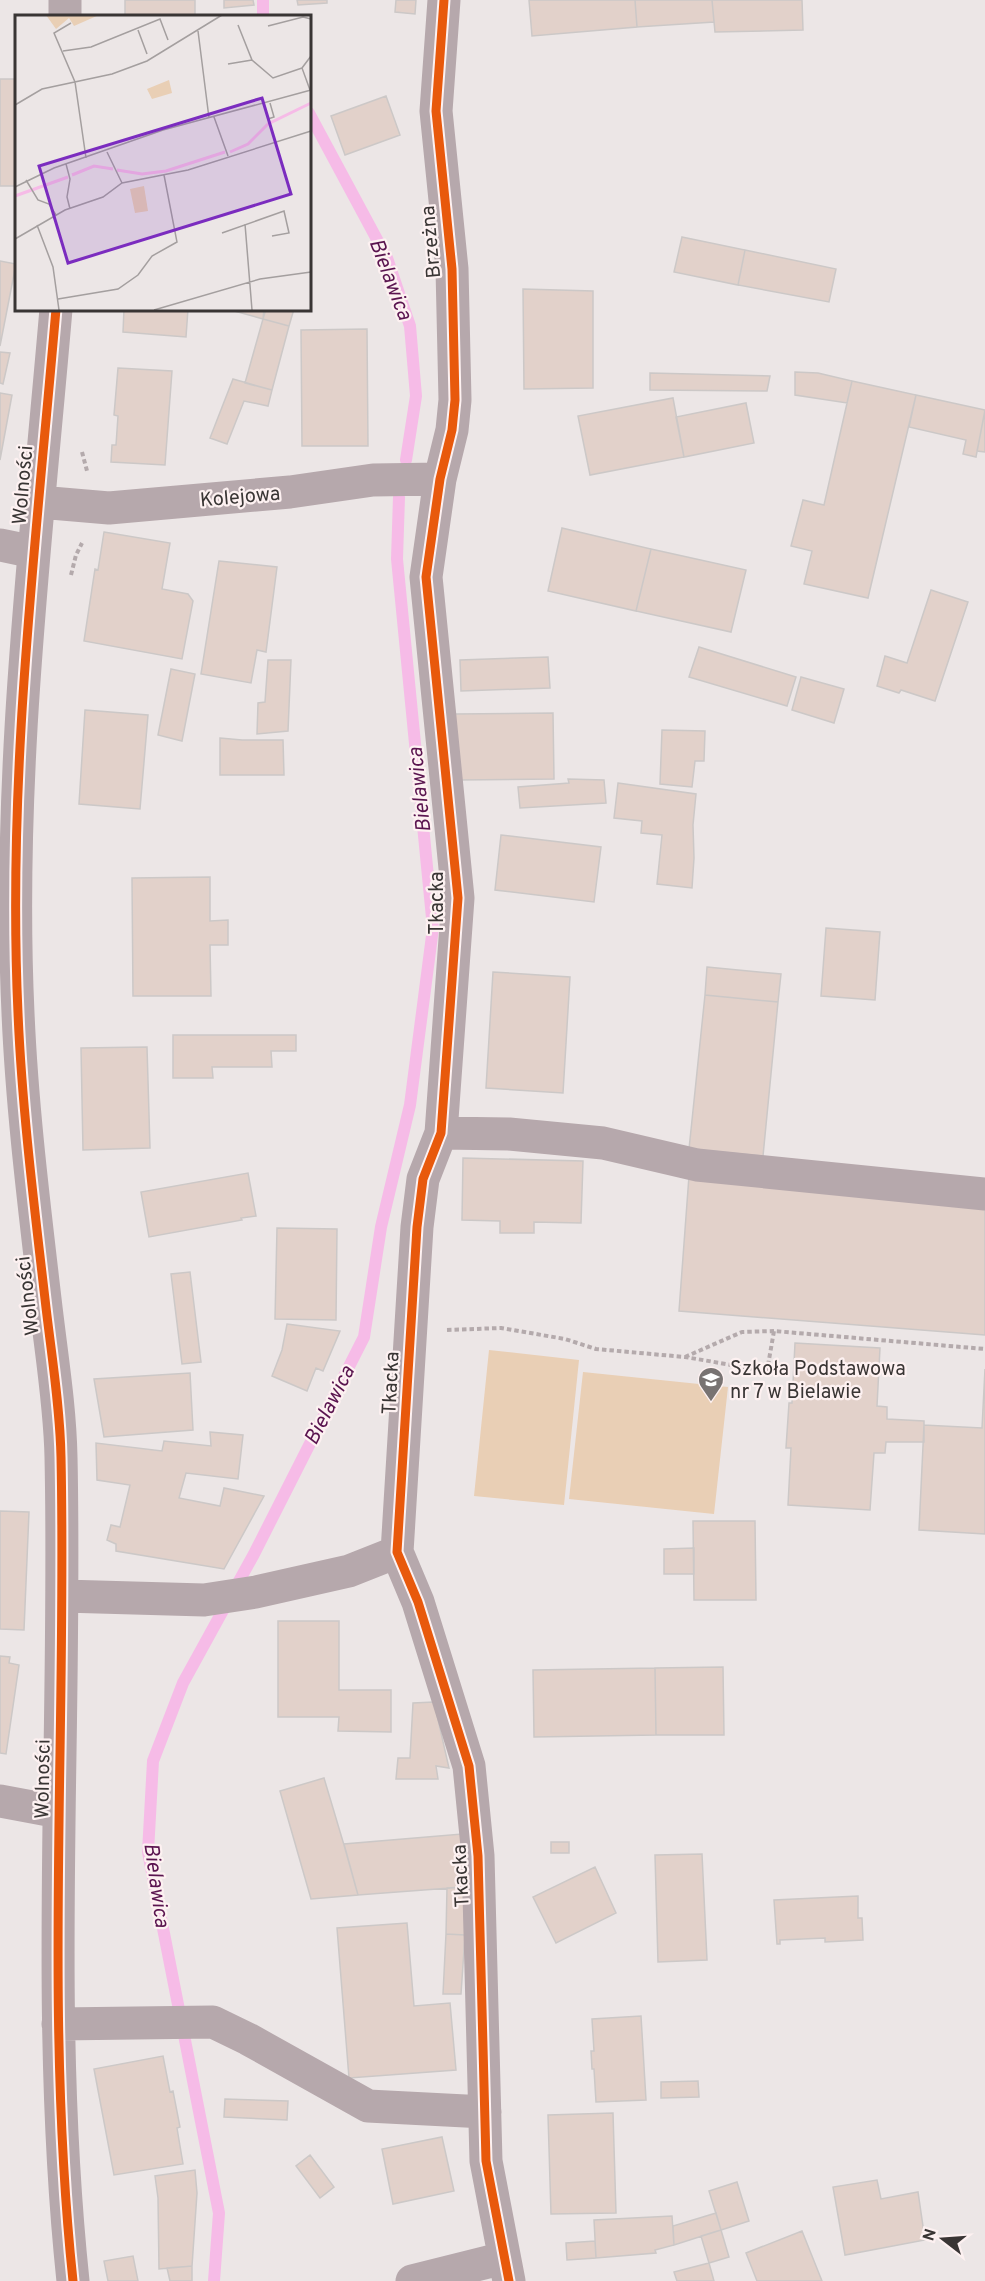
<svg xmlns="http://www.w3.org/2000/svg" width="985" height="2281" font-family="Overpass,sans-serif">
<rect width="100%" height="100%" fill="#ece6e6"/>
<!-- green -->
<path fill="#e9cfb5" d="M489 1350 579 1360 564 1505 474 1496Z
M583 1372 728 1387 714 1514 569 1499Z"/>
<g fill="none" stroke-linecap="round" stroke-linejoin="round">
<!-- stream -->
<path stroke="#f6bbe7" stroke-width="12" d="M263 0V16
M309 113 387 258 410 326 416 396 406 460
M214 2281 219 2213 148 1852 153 1761 183 1683 254 1554 364 1337 381 1227 410 1105 433 928 397 559 399 497"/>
</g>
<!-- building -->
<path fill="#e2d1ca" stroke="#ccc8c7" stroke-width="1.5" d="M125 0H195V16H125Z
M224 0H253L254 5 224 8Z
M297 0H327V3L298 5Z
M396 0H416L415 14 395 12Z
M529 0H635L637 27 532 36Z
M635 0H712L714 22 637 27Z
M712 0H802L803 30 715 32Z
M0 79H16V186H0Z
M386 96 400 135 345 155 331 116Z
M682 237 745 250 738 285 674 272Z
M745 250 836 269 829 302 738 285Z
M0 261 16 264 0 346Z
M523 289 593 291V388L524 389Z
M124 309H188L186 337 123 332Z
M227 309H264L263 319Z
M266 309H294L289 326 263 319Z
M263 319 289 326 272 390 245 383Z
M367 329 368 446H302L301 330Z
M0 352 10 353 3 384 0 383Z
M118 368 172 371 165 465 111 462 112 445H116L118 416 114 415Z
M795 372 818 373 852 381 847 403 795 395Z
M650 373 770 376 767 391 650 390Z
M233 379 272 390 268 406 244 401 227 444 210 438Z
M852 381 916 395 868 598 804 584 812 551 791 546 803 500 824 505Z
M0 393 12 395 0 460Z
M916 395 985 410 976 457 963 454 966 440 909 427Z
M673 398 684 457 590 475 578 416Z
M746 403 754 443 684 457 676 417Z
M985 411V452L977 451Z
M562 528 651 549 636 611 548 591Z
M104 532 170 543 162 589 188 594 193 601 182 659 84 641 95 569 98 570Z
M651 549 746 570 731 632 636 611Z
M219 561 277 567 266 652 257 650 251 683 201 674Z
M931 590 968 602 935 701 901 690 899 693 877 686 885 656 907 663Z
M699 647 796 677 787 706 689 677Z
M548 657 550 688 461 691 460 660Z
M268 660H291L288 731 257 734 258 703 265 702Z
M171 669 195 674 182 741 158 735Z
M801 677 844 689 834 723 792 710Z
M85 710 148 715 140 809 79 804Z
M553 713 554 779 457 780 455 714Z
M662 730 705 731 704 761H695L692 787 660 784Z
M220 738 242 740H283L284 775H220Z
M568 779 604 780 606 803 520 808 518 787 569 783Z
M618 783 696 794 693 825 694 858 692 888 657 884 662 835 641 833 642 821 614 818Z
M501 835 601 847 594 902 495 890Z
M210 877V921L228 920V945H210L211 996H133L132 878Z
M826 928 880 932 875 1000 821 996Z
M707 967 781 974 778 1002 705 995Z
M493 972 570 977 563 1093 486 1088Z
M705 995 778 1002 763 1156 689 1149Z
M173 1035H296V1051H271L272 1067H212L213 1078H173Z
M147 1047 150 1148 83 1150 81 1048Z
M463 1158 583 1161 581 1223 534 1222V1233H500V1221L462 1220Z
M248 1173 256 1216 241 1218 242 1220 149 1237 141 1192Z
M689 1176 985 1201V1335L679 1311Z
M277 1228 337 1229 336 1320 275 1319Z
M190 1272 201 1362 182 1364 171 1274Z
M287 1324 340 1331 323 1371 316 1368 307 1391 272 1376 282 1350Z
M795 1343 880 1348 877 1406 887 1407V1419L924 1421V1442H886L885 1453H874L870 1510 788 1505 791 1448H786L789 1403H792Z
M985 1369V1534L919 1530 924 1425 982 1428Z
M190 1373 193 1430 104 1437 94 1379Z
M210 1432 243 1435 238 1479 186 1473 179 1498 220 1506 224 1488 264 1496 224 1569 116 1551V1544L107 1540 111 1525 120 1527 130 1485 97 1480 96 1443 162 1451 164 1441 211 1446Z
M0 1511 29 1512 24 1630 0 1629Z
M693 1521H755L756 1600H694Z
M694 1548V1574H664V1549Z
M278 1621H339V1690H391V1732L338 1731 339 1717H278Z
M0 1656 10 1657 9 1663 19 1665 6 1754 0 1753Z
M723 1667 724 1735H656L655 1668Z
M655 1668 656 1735 534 1737 533 1670Z
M434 1702 449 1768 436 1766 438 1779H396L398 1758H410L413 1703Z
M324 1778 344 1845 358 1895 311 1899 280 1791Z
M462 1834 463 1887 358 1895 344 1844Z
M551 1842H569V1853H551Z
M702 1854 707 1960 658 1962 655 1855Z
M595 1867 616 1913 556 1943 533 1897Z
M463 1887 465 1935 446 1934 447 1888Z
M858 1896V1918H862L863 1940 825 1942V1938L780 1940V1944H777L774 1900Z
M407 1923 414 2006 450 2003 456 2070 349 2078 337 1928Z
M446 1934 465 1935 461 1994H443Z
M641 2016 646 2100 596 2102 594 2069H592L591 2051H594L592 2019Z
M163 2056 170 2092 173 2091 180 2127 177 2128 183 2164 114 2175 94 2069Z
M698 2081 699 2097 661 2098V2082Z
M225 2099 288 2101 287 2120 224 2117Z
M613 2113 616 2213 551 2214 548 2115Z
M442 2137 454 2191 393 2204 382 2149Z
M310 2155 334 2187 320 2198 296 2166Z
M195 2170 197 2193 192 2266 159 2269 158 2198 155 2176Z
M877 2180 881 2199 918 2192 925 2240 845 2255 833 2187Z
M737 2182 749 2221 721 2230 709 2191Z
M716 2213 721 2230 674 2245 673 2226Z
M672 2216 674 2245 655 2250 656 2253 596 2258 594 2220Z
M721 2230 729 2257 709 2263 701 2236Z
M802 2231 822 2281H757L746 2253Z
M595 2241 596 2258 567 2260 566 2243Z
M133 2256 138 2281H108L104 2261Z
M709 2263 714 2281H677L674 2272Z
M192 2266V2281H170L167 2268Z"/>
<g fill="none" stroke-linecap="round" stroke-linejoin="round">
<!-- path -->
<path stroke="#b4aaac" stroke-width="4" stroke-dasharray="4.5 3" stroke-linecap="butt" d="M82 452 87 471
M71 575 76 555 82 543
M447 1330 501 1328 565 1339 596 1349 685 1357 767 1371 774 1331 985 1349
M685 1357 742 1332 774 1331"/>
<!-- minor -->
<path stroke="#b6a8ac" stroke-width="33" d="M444 0 436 111 452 269 455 400 452 430 440 479 426 577 458 898 441 1133 423 1179 417 1227 397 1552 418 1602 469 1766 478 1856 486 2161 509 2281
M65 16V0
M56 309C36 543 7 777 18 1013 22 1108 34 1204 45 1299 51 1352 60 1405 61 1457 67 1732 44 2007 73 2281
M39 502 109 508 290 492 373 480 440 479
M0 545 34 552
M441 1133 509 1134 603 1143 697 1165 985 1194
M63 1596 204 1600 256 1592 349 1571 397 1552
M0 1801 59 1812
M58 2024 213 2022 248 2039 368 2106 485 2112
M412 2281 504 2258"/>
<defs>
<path id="cycleway" d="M444 0 436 111 452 269 455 400 452 430 440 479 426 577 458 898 441 1133 423 1179 417 1227 397 1552 418 1602 469 1766 478 1856 486 2161 509 2281
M56 309C36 543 7 777 18 1013 22 1108 34 1204 45 1299 51 1352 60 1405 61 1457 67 1732 44 2007 73 2281"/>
</defs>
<!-- cycleway casing -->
<use href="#cycleway" stroke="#fdf1f1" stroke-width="13"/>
<!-- cycleway -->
<use href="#cycleway" stroke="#e8590c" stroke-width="9"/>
</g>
<!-- icons -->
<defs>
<symbol id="school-pin" viewBox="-11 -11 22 30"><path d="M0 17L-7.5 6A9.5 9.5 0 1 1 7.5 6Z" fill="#787372" stroke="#fdf1f1"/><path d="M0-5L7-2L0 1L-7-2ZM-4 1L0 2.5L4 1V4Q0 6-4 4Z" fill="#fff"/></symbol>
</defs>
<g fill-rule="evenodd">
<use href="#school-pin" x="696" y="1365" width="30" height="40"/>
</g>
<g text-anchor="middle" stroke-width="4.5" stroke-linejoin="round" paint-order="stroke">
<!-- street labels -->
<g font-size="20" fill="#393534" stroke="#fdf1f1">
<text transform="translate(430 242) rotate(-95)" y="7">Brzeżna</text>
<text transform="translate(22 485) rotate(-85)" y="7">Wolności</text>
<text transform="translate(240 496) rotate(-5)" y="7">Kolejowa</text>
<text transform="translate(436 903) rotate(-90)" y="7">Tkacka</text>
<text transform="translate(27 1296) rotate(-97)" y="7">Wolności</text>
<text transform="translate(390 1383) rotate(-87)" y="7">Tkacka</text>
<text transform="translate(42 1779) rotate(-89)" y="7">Wolności</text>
<text transform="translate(460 1876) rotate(-93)" y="7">Tkacka</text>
</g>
<!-- poi labels -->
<g font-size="20" fill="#393534" stroke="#fdf1f1" text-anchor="start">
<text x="730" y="1375">Szkoła Podstawowa<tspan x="730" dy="23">nr 7 w Bielawie</tspan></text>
</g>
<!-- water labels -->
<g font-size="21" font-style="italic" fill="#5a144f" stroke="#fdf1f1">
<text transform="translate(391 279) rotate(69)" y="7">Bielawica</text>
<text transform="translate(419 790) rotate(-96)" y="7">Bielawica</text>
<text transform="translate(329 1405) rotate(-63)" y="7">Bielawica</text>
<text transform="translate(157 1885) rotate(82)" y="7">Bielawica</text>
</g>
</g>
<!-- overview -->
<g transform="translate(15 15)">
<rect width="296" height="296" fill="#ece6e6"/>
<path d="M31 0H84L59 11 54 3 41 14ZM154 65 157 78 137 84 132 74ZM129 171 133 196 120 198 115 174Z" fill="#e9cfb5"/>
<path fill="none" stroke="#f6bbe7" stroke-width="3" d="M215 137 233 129 253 109 296 88M102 155 127 159 151 156 210 137M57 160 79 151 98 154M0 181 53 162"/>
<path fill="none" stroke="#a49f9f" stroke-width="1.5" d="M56 8 39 18 60 67 71 143M223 10 237 45 258 63 287 53M253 11 288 2 296 4M123 15 132 39M183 16 194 103M48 36 76 32 145 4 153 25M213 49 237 45M295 75 287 53 296 41M0 90 27 74 97 59 132 46 207 0M199 102 213 141M253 104 259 102 255 88M92 137 107 168M51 149 55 164 52 182 55 194M11 165 23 185 34 189 41 200M0 172 39 153 148 115 296 75M230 209 237 295M22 210 38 252 44 295M207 218 269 196 274 218 257 221M0 224 50 195 88 182 107 168 173 155 296 116M43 284 103 274 123 260 137 241 162 227 149 160M139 295 245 264 296 257"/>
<path fill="#7b2cbf" fill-opacity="0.15" stroke="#7b2cbf" stroke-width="3" d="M247 83 276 179 53 248 24 151Z"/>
<rect width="296" height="296" fill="none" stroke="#393534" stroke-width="3"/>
</g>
<!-- north arrow -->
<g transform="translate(943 2239) rotate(287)" stroke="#fdf1f1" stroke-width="4.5" paint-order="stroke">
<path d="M0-4.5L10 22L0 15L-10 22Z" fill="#393534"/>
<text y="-9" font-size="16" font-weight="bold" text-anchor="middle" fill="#393534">N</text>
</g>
</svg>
